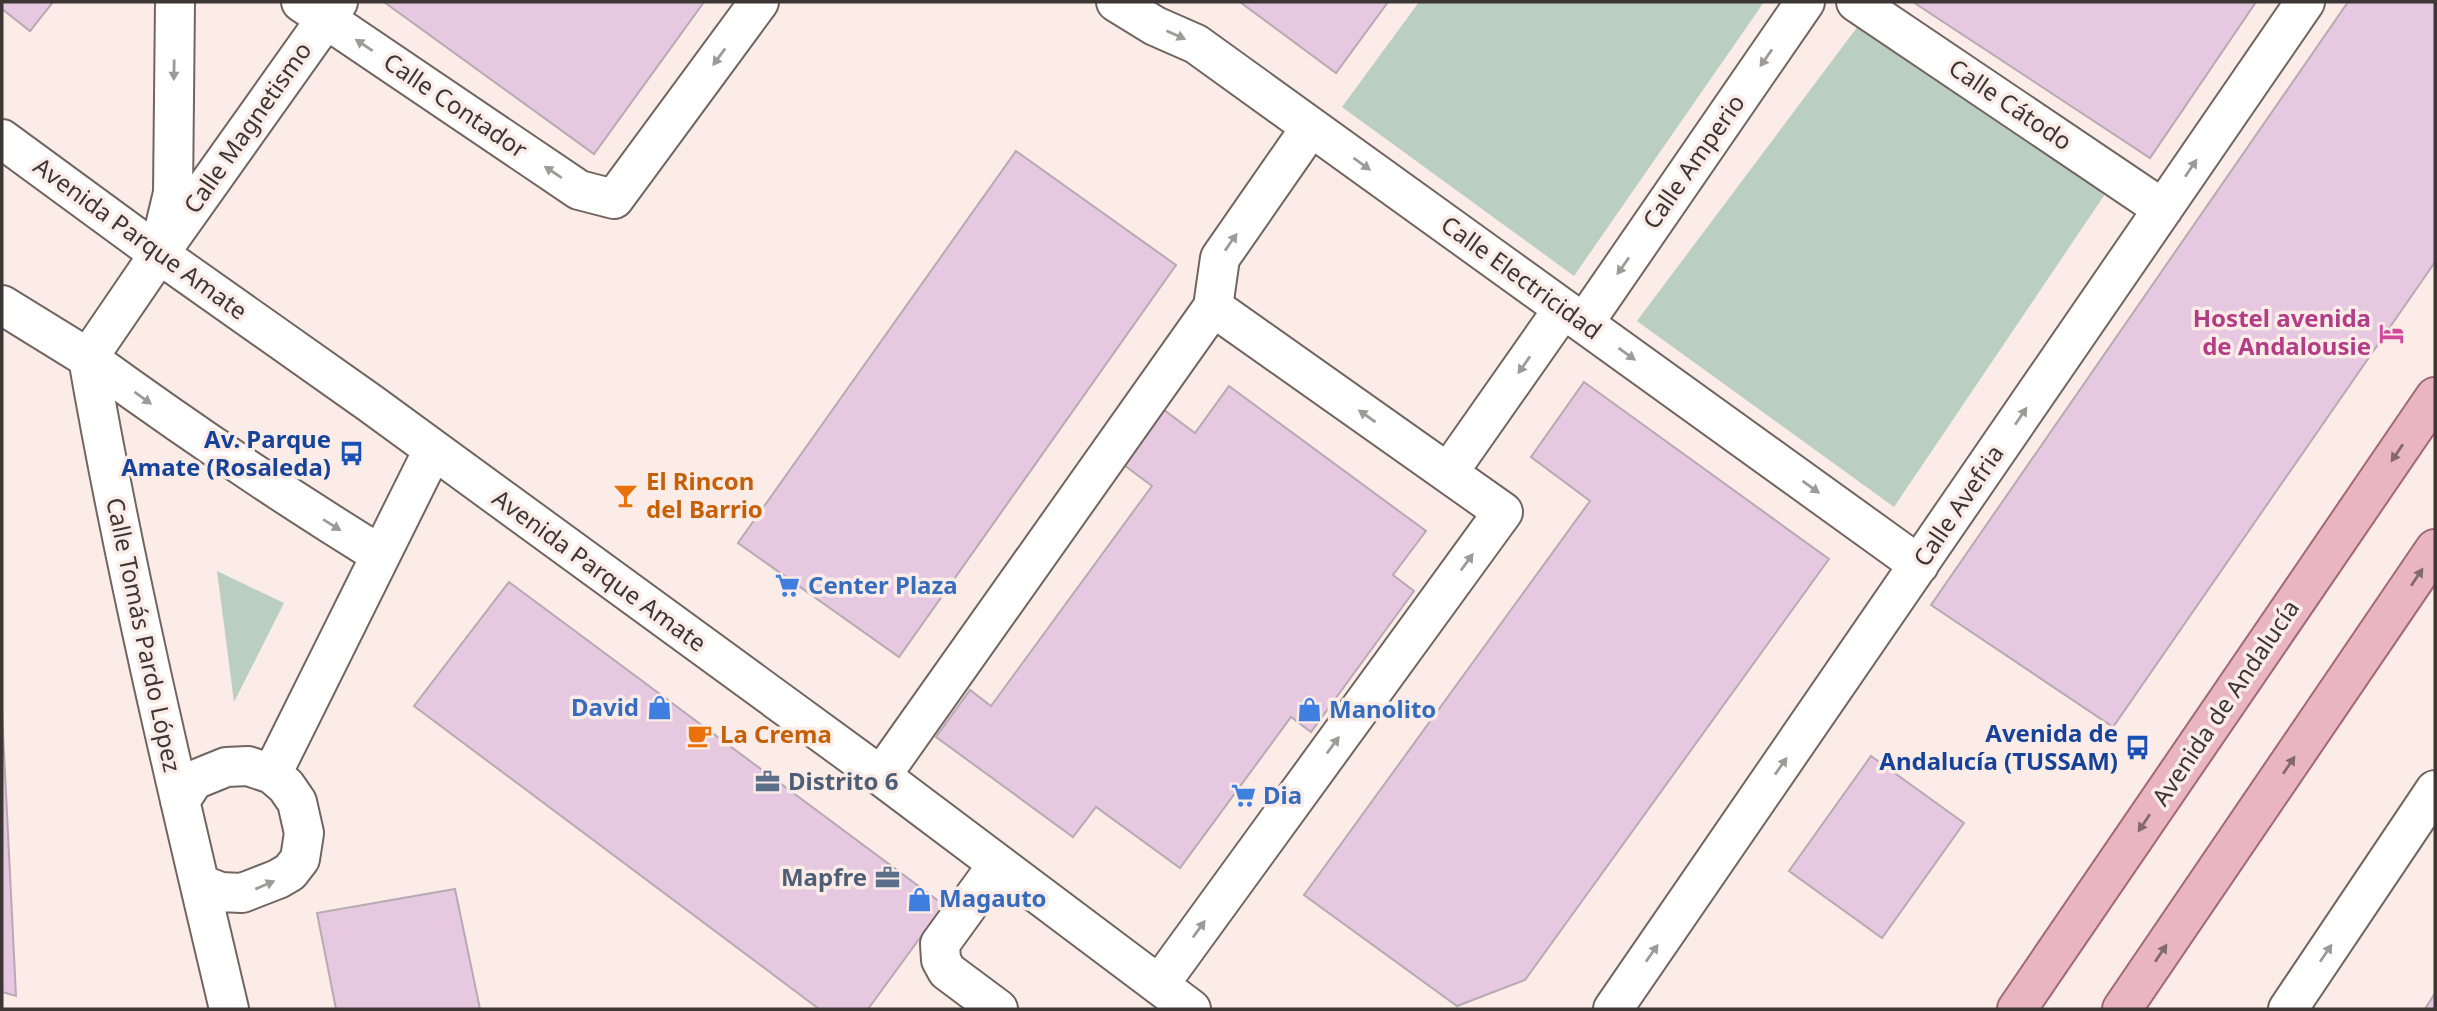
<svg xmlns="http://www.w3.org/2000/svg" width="2437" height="1011" font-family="'Noto Sans',sans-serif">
<rect width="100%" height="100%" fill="#fcece7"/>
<!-- green -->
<path fill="#bacec1" d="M1419 2H1764L1574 276 1342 107Z
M1876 2 2124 166 1894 507 1637 321Z
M217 571 284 603 234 702Z"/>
<!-- building -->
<path fill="#e6c9e0" stroke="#b6aab3" stroke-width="2" d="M2 2H53L30 31 2 9Z
M384 2H704L594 154Z
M1240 2H1388L1336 73Z
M1913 2H2256L2150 158Z
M2348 2H2435V262L2113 727 1931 605Z
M1016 151 1176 265 899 657 738 543Z
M1584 382 1829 559 1525 980 1457 1006 1304 895 1590 501 1531 457Z
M1229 386 1426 531 1393 575 1414 591 1311 732 1291 717 1180 868 1096 807 1073 837 936 737 970 690 991 706 1152 486 1120 462 1160 407 1195 433Z
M509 582 944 905 868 1009H819L414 706Z
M2 712 16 996 2 992Z
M1871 756 1964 823 1882 938 1789 871Z
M455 889 480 1009H336L317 913Z
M2435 993V1009H2425Z"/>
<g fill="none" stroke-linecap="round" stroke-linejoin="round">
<defs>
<path id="minor" d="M301 2 579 190 614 199 759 2
M338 2 159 254 88 358C183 427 280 493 379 554
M1116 2 1155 26 1196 44 1919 565
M1856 2 2163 209
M2 139 159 254 370 403 881 776 1191 1009
M162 239 173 193 175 2
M2 305 88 358C126 577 178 793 229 1009
M1213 307 1220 258 1311 127
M1584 323 1805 2
M1448 473 1563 309
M272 774 433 450
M881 776 1213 307 1503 512 1159 985
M180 801 194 780 226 767 248 766 272 774 286 786 297 802 304 833 300 859 290 872 278 879 242 893 221 892 200 884
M998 1009 947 971 941 960 940 944 998 864
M1613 1009 2305 2
M2288 1009 2435 790"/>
<path id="major" d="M2017 1009 2435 397
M2122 1009 2435 549"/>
</defs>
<!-- minor casing -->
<use href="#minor" stroke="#726560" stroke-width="42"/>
<!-- major casing -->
<use href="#major" stroke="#a26874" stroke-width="42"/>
<!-- minor -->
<use href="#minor" stroke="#fff" stroke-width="38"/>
<!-- major -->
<use href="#major" stroke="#e8b5c1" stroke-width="38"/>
</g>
<!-- one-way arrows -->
<defs><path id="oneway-solid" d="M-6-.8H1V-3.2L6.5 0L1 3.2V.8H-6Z" transform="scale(1.75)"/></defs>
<g fill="#9e9a9a">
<use href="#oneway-solid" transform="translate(1176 35) rotate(24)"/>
<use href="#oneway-solid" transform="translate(364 45) rotate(-146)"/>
<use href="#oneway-solid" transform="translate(719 57) rotate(126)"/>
<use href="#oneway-solid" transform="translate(1766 58) rotate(125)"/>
<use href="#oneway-solid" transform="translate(174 70) rotate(91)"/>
<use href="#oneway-solid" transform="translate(1362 164) rotate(36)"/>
<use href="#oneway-solid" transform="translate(2191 168) rotate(-56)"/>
<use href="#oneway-solid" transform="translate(553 172) rotate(-146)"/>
<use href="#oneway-solid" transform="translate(1231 242) rotate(-55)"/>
<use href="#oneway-solid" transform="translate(1623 266) rotate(125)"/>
<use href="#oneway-solid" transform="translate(1627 354) rotate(36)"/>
<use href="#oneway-solid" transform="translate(1524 365) rotate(125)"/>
<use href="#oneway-solid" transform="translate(143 398) rotate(36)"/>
<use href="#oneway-solid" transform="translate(1367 416) rotate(-145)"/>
<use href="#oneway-solid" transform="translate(2021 416) rotate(-56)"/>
<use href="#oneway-solid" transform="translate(1811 487) rotate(36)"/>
<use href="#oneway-solid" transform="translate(332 525) rotate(32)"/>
<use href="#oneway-solid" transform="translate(1467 562) rotate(-54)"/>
<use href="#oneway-solid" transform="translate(1333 745) rotate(-54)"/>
<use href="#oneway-solid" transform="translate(1781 766) rotate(-55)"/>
<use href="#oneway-solid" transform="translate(265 885) rotate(-23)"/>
<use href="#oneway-solid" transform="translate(1199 929) rotate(-54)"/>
<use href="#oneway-solid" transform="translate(1652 953) rotate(-55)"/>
<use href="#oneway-solid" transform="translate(2326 953) rotate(-56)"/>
</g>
<g fill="#81696c">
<use href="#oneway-solid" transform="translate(2397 453) rotate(124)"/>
<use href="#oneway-solid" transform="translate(2417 577) rotate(-56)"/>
<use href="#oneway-solid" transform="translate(2289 765) rotate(-56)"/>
<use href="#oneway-solid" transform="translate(2144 823) rotate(124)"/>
<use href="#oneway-solid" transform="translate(2161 953) rotate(-56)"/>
</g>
<!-- icons -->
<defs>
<symbol id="hotel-bare" viewBox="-9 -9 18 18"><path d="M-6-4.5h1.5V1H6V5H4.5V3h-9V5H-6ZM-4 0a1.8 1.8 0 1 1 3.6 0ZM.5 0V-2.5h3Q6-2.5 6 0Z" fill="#d1479c" stroke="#fcece7" stroke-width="2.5" paint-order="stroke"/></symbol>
<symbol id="bus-bare" viewBox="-9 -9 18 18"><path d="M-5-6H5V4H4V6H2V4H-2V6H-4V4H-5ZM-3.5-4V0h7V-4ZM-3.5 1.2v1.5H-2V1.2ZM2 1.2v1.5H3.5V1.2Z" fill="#1a4fb4" stroke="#fcece7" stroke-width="2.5" paint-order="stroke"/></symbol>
<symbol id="bar-bare" viewBox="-9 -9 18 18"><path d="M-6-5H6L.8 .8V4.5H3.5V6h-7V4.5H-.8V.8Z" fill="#e8710a" stroke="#fcece7" stroke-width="2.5" paint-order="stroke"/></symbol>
<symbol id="supermarket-bare" viewBox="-9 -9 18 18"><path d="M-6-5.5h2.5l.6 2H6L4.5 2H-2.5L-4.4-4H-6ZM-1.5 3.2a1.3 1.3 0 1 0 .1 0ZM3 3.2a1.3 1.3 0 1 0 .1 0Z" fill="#3f7fe0" stroke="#fcece7" stroke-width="2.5" paint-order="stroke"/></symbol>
<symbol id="shop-bare" viewBox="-9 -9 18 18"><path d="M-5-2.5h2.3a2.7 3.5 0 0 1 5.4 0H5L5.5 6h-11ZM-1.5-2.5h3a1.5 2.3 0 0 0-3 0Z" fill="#3f7fe0" stroke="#fcece7" stroke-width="2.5" paint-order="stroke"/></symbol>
<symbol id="cafe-bare" viewBox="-9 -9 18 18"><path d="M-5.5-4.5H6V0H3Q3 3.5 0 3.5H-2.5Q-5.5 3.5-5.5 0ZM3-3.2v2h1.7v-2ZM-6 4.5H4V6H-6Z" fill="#e8710a" stroke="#fcece7" stroke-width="2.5" paint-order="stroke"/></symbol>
<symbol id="office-bare" viewBox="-9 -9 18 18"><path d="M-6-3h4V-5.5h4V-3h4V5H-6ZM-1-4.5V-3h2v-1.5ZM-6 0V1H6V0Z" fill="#5c6f8a" stroke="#fcece7" stroke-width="2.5" paint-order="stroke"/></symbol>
</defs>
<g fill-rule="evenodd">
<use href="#hotel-bare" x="2374" y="316" width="35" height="35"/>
<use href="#bus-bare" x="334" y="436" width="35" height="35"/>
<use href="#bar-bare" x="608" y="478" width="35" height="35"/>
<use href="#supermarket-bare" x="770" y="568" width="35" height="35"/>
<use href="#shop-bare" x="642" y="690" width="35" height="35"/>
<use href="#shop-bare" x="1292" y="692" width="35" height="35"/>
<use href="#cafe-bare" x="682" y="718" width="35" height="35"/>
<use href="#bus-bare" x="2120" y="730" width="35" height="35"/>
<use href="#office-bare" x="750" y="764" width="35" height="35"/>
<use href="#supermarket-bare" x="1226" y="778" width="35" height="35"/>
<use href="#office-bare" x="870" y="860" width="35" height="35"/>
<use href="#shop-bare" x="902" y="882" width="35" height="35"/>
</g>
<g text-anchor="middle" stroke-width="7" stroke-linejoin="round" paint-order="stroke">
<!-- street labels -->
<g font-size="24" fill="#3c3634" stroke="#fcece7">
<text transform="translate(2010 105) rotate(34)" y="8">Calle Cátodo</text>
<text transform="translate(455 106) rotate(34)" y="8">Calle Contador</text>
<text transform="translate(248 128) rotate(-55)" y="8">Calle Magnetismo</text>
<text transform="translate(1694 162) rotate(-55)" y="8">Calle Amperio</text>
<text transform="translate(140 239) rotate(36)" y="8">Avenida Parque Amate</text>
<text transform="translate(1521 278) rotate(36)" y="8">Calle Electricidad</text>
<text transform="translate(1959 506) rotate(-56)" y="8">Calle Avefria</text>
<text transform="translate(599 571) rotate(36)" y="8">Avenida Parque Amate</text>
<text transform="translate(143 635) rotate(78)" y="8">Calle Tomás Pardo López</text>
<text transform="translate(2226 703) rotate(-56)" y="8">Avenida de Andalucía</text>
</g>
<!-- hotel labels -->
<g font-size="24" font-weight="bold" fill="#b23c85" stroke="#fcece7" text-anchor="end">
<text x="2371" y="327">Hostel avenida<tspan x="2371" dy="28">de Andalousie</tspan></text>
</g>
<!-- transit labels -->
<g font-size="24" font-weight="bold" fill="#164399" stroke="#fcece7" text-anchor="end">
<text x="331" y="448">Av. Parque<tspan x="331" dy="28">Amate (Rosaleda)</tspan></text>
<text x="2118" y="742">Avenida de<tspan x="2118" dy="28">Andalucía (TUSSAM)</tspan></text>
</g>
<!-- food labels -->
<g font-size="24" font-weight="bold" fill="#c56008" stroke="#fcece7" text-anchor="start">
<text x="646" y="490">El Rincon<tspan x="646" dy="28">del Barrio</tspan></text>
<text x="720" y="743">La Crema</text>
</g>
<!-- shop labels -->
<g font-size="24" font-weight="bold" fill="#366cbe" stroke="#fcece7" text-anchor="start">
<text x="808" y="594">Center Plaza</text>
<text x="639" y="716" text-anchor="end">David</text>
<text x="1329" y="718">Manolito</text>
<text x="1263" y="804">Dia</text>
<text x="939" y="907">Magauto</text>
</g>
<!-- service labels -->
<g font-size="24" font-weight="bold" fill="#4e5e75" stroke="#fcece7" text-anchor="start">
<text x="788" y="790">Distrito 6</text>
<text x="867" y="886" text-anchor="end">Mapfre</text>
</g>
</g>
<!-- border -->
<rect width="2437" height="1011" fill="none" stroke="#3c3634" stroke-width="7"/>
</svg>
